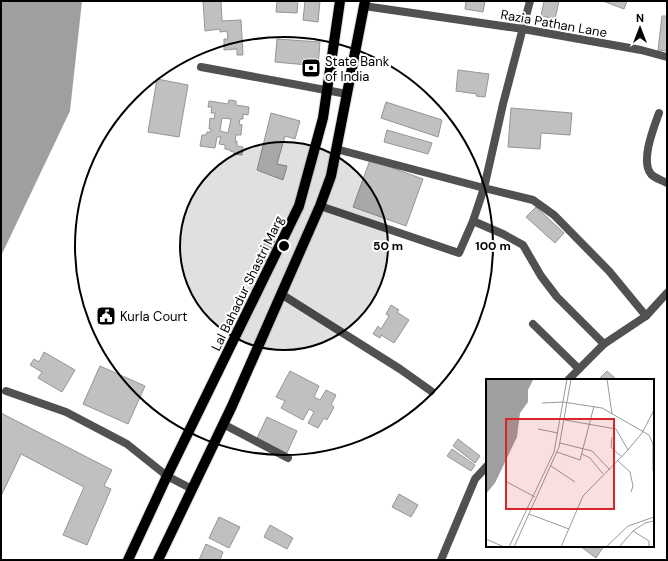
<svg xmlns="http://www.w3.org/2000/svg" width="668" height="561" font-family="'DM Sans',sans-serif">
<rect width="100%" height="100%" fill="#fff"/>
<!-- water -->
<path fill="#9f9f9f" d="M1 1H82L70 111 1 256Z"/>
<!-- building -->
<path fill="#c0c0c0" stroke="#959595" fill-rule="evenodd" d="M203 1H221L222 21 241 20 243 55H237V49L224 50V39H228L227 31 220 32V29L205 31Z
M277 1H298L297 13 276 12Z
M305 1H320L318 22 303 20Z
M466 1H485L483 12 465 9Z
M544 1H559L555 19 541 16Z
M603 1H627L624 9Z
M662 16H667V51L658 50Z
M277 39 320 42 318 66 275 62Z
M458 70 489 74 485 97 476 96 477 94 456 91Z
M157 79 188 85 179 137 148 132Z
M229 100 236 101V105L249 107 248 115 243 114V119H240L239 124 242 125 241 135H236L235 141H237V146L243 147 242 155 234 154V152L230 151V150L225 149V145L219 144 221 137H217L215 148 200 146 202 135H206L207 132H211V129H209L210 118 214 119 215 113H211L212 107H208L209 101 228 104ZM222 118 231 119 228 133 220 131Z
M386 102 442 120 438 137 381 118Z
M511 108 572 113 570 135 541 133 540 149 508 147Z
M271 113 300 121 295 139 285 136 277 164 287 166 283 180 257 170Z
M387 130 432 143 428 154 384 142Z
M370 160 423 179 406 226 353 207Z
M536 207 564 233 555 243 526 217Z
M268 237 278 244 269 264 256 259Z
M391 305 399 310 397 312 409 320 394 343 381 335 380 338 373 334 378 326 381 329 389 316 386 314Z
M44 352 75 370 62 392 38 378 42 372 30 365 34 359 39 362Z
M100 366 145 386 128 424 83 404Z
M290 371 319 386 314 397 320 400 326 390 336 395 331 405 334 407 327 420 324 418 318 428 308 423 314 412 309 409 303 420 281 408 285 401 276 397Z
M607 371 617 380H598Z
M1 413 112 470 104 486 111 489 87 545 63 535 84 487 21 454 1 496Z
M267 417 297 431 286 455 256 440Z
M458 439 480 456 475 463 453 446Z
M452 449 475 465 471 471 447 456Z
M399 494 418 505 411 517 392 507Z
M219 517 240 527 229 548 209 538Z
M270 525 293 538 287 549 264 537Z
M206 544 223 552 220 560H199Z
M580 546H604L596 558Z"/>
<g fill="none" stroke-linecap="round" stroke-linejoin="round">
<defs>
<path id="primary" d="M128 560 167 476 299 206 323 118 340 1
M158 560 232 406 320 206 331 176 365 1"/>
</defs>
<!-- primary casing -->
<use href="#primary" stroke="#dbdbdb" stroke-width="12"/>
<!-- service -->
<path stroke="#515151" stroke-width="8" d="M6 391 66 412 127 444 167 476 192 489"/>
<!-- minor -->
<path stroke="#515151" stroke-width="8" d="M364 6 523 29 641 50 667 57
M201 67 347 94
M659 113C654 127 640 161 651 174 654 178 662 180 667 183
M336 149 484 188 533 200 554 215 609 271 646 316
M320 206 459 253 473 221 484 188 503 104 530 1
M473 221 503 234 523 245 541 276 557 297 604 344
M281 294 400 369 431 391
M533 324 579 369
M223 424 288 458"/>
<!-- tertiary -->
<path stroke="#515151" stroke-width="8" d="M568 380 604 344 646 316 667 293
M441 560 475 479 487 466"/>
<!-- primary -->
<use href="#primary" stroke="#000" stroke-width="10"/>
</g>
<!-- distance rings -->
<circle cx="284" cy="246" r="104" fill="#000" fill-opacity=".12"/>
<g fill="none" stroke="#000" stroke-width="2">
<circle cx="284" cy="246" r="104"/>
<circle cx="284" cy="246" r="209"/>
</g>
<!-- icons -->
<defs>
<symbol id="bank-square" viewBox="-11 -11 22 22"><rect x="-9" y="-9" width="18" height="18" rx="4" fill="#000" stroke="#fff"/><path d="M-6-4H6V4H-6ZM0-2.3a2.3 2.3 0 1 0 0 4.6a2.3 2.3 0 1 0 0-4.6Z" fill="#fff"/></symbol>
<symbol id="civic-square" viewBox="-11 -11 22 22"><rect x="-9" y="-9" width="18" height="18" rx="4" fill="#000" stroke="#fff"/><path d="M-.6-6.5H3V-4.5H.6V-3L4-1V1h2V6H-6V1h2V-1L-.6-3ZM-1.2 2.5V6h2.4V2.5Z" fill="#fff"/></symbol>
</defs>
<g fill-rule="evenodd">
<use href="#bank-square" x="300" y="57" width="22" height="22"/>
<use href="#civic-square" x="95" y="305" width="22" height="22"/>
</g>
<g text-anchor="middle" stroke-width="4" stroke-linejoin="round" paint-order="stroke">
<!-- street labels -->
<g font-size="13" fill="#000" stroke="#fff">
<text transform="translate(554 23) rotate(10)" y="5">Razia Pathan Lane</text>
<text transform="translate(247 283) rotate(-64)" y="5">Lal Bahadur Shastri Marg</text>
</g>
<!-- poi labels -->
<g font-size="13" fill="#000" stroke="#fff" text-anchor="start">
<text x="325" y="66">State Bank<tspan x="325" dy="15">of India</tspan></text>
<text x="120" y="321">Kurla Court</text>
</g>
</g>
<!-- overview -->
<g transform="translate(486 379)">
<rect width="168" height="168" fill="#fff"/>
<path d="M0 0 47 1 42 11V23L34 34 31 58 9 104 0 115Z" fill="#9f9f9f"/>
<path fill="none" stroke="#999" stroke-width="1" d="M121 0 126 35M56 24 77 23 116 29 163 56 167 65V92M79 41 130 50 142 71M52 50 72 54M126 58 125 68 136 78M74 64 106 72 124 91M71 73 94 81 108 27M96 75 104 79 117 95M132 82 144 93 147 107 145 113M65 87 89 103M21 103 49 118M43 135 83 150M147 152 163 162V168M0 160 18 168M23 168 68 73 81 0M28 168 73 68 85 0M75 168 97 117 141 72 156 54 168 31M120 168 142 147 168 138M133 168 147 152 159 144 168 142"/>
<path fill="#d62828" fill-opacity="0.15" stroke="#d62828" stroke-width="2" d="M20 40H128V130H20Z"/>
<rect width="168" height="168" fill="none" stroke="#000" stroke-width="2"/>
</g>
<circle cx="284" cy="246" r="6" fill="#000" stroke="#fff" stroke-width="2"/>
<g font-size="12" text-anchor="middle" font-weight="bold" fill="#000" stroke="#fff" stroke-width="4" stroke-linejoin="round" paint-order="stroke">
<text x="388" y="250">50 m</text>
<text x="493" y="250">100 m</text>
</g>
<!-- border -->
<rect width="668" height="561" fill="none" stroke="#000000" stroke-width="4"/>
<!-- north arrow -->
<g transform="translate(640 28)" stroke="#ffffff" stroke-width="3" paint-order="stroke">
<path d="M0-3L7 15L0 10L-7 15Z" fill="#000000"/>
<text y="-6" font-size="11" font-weight="bold" text-anchor="middle" fill="#000000">N</text>
</g>
</svg>
